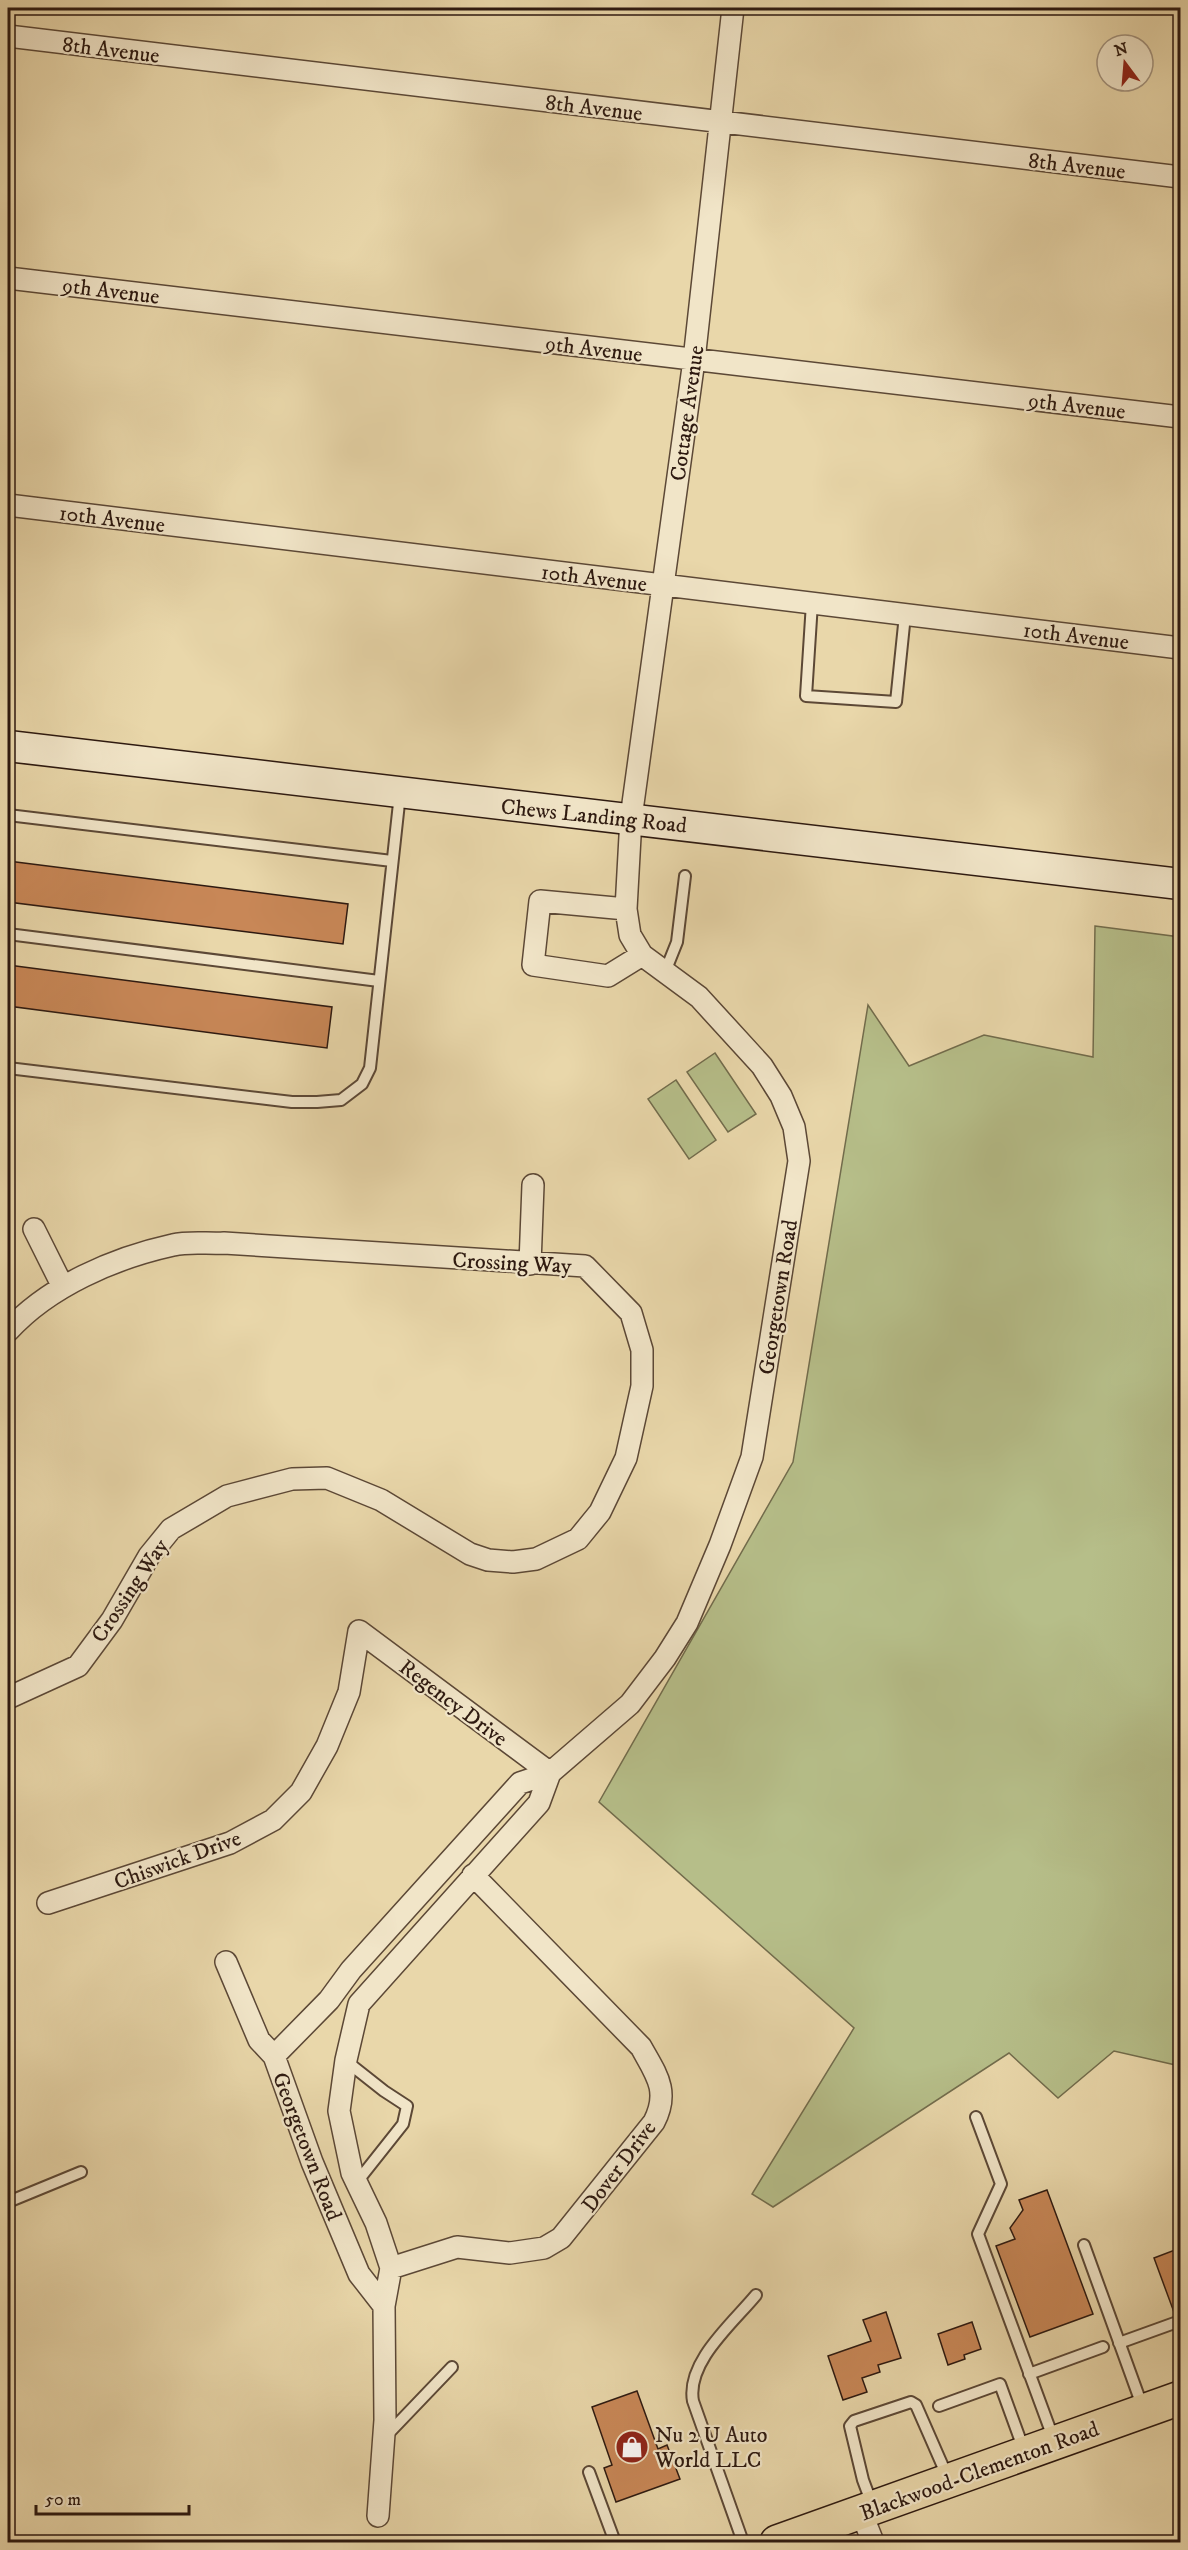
<svg xmlns="http://www.w3.org/2000/svg" width="1188" height="2550" font-family="'IM FELL DW Pica',serif">
<rect width="100%" height="100%" fill="#e9d7aa"/>
<filter id="stains"><feTurbulence type="fractalNoise" baseFrequency=".00333" numOctaves="4"/><feColorMatrix values="0 0 0 0 .2 0 0 0 0 .09 0 0 0 0 .02 0 0 0 .5 -.17"/></filter>
<radialGradient id="worn" r=".72"><stop offset=".6" stop-color="#630" stop-opacity="0"/><stop offset="1" stop-color="#630" stop-opacity=".3"/></radialGradient>
<!-- green -->
<path fill="#b6be89" stroke="#726c4c" stroke-width="1.5" d="M1095 926 1180 937V2066L1114 2051 1058 2098 1009 2053 773 2207 752 2194 854 2028 599 1802 793 1462 868 1005 909 1066 984 1035 1093 1057Z
M715 1053 756 1114 728 1132 687 1072Z
M676 1080 716 1140 689 1159 648 1099Z"/>
<!-- building -->
<path fill="#c88757" stroke="#2d1910" stroke-width="1.5" d="M8 861 348 904 343 944 8 902Z
M8 965 332 1007 327 1048 8 1006Z
M1047 2190 1093 2314 1030 2337 996 2246 1015 2239 1010 2228 1023 2210 1019 2200Z
M1180 2248V2314L1175 2315 1154 2258Z
M886 2312 901 2358 878 2365 880 2372 862 2378 867 2392 843 2400 828 2356 871 2341 863 2320Z
M972 2322 981 2349 964 2355 965 2359 948 2365 938 2334Z
M637 2391 658 2449 667 2445 680 2479 616 2502 604 2468 612 2465 592 2407Z"/>
<g fill="none" stroke-linecap="round" stroke-linejoin="round">
<defs>
<path id="lane" d="M812 603 806 696 896 702 905 615
M8 815 392 861
M8 934 379 981
M665 972 677 942 685 876
M8 1068 292 1102H317L341 1100 362 1084 370 1068 400 794
M346 2061 384 2091 407 2106 403 2124 357 2182
M976 2117 1001 2184 978 2234 1054 2440
M8 2202 81 2172
M1084 2245 1143 2408
M1119 2343 1180 2321
M1029 2374 1103 2347
M939 2406 1000 2384 1024 2450
M386 2436 452 2367
M589 2472 615 2542
M872 2504 863 2480 850 2426 854 2421 911 2402 916 2405 948 2478
M743 2542 693 2401C686 2362 733 2323 756 2295"/>
<path id="street" d="M8 36 1180 177
M8 278 1180 417
M8 505 1180 648
M626 909 540 901 533 965 608 976 642 955
M34 1229 63 1287
M530 1264 533 1185
M8 1331C49 1286 114 1258 173 1245 189 1241 208 1244 224 1243L585 1266 631 1313 642 1350V1386L626 1458 600 1512 578 1539 536 1559 513 1562 488 1560 470 1554 381 1500 327 1478 292 1479 227 1496 171 1529 149 1556 112 1620 78 1666 8 1698
M48 1903 230 1843 273 1820 301 1792 327 1746 349 1692 359 1631 550 1773
M226 1962 259 2040 274 2056 312 2162 359 2274 384 2306
M274 2056 329 2000 351 1970 520 1783 550 1773 630 1704 665 1658 687 1623 720 1545 752 1457 799 1161 794 1127 781 1096 762 1066 699 997 642 955 630 935 626 909 631 818 694 360 733 8
M391 2268 376 2223 352 2173 339 2111 346 2060 359 2004 539 1803 550 1773
M861 2512 873 2542
M378 2516 385 2420 384 2306 391 2268 457 2247 510 2253 544 2248 561 2238 654 2122C670 2091 656 2074 641 2047L473 1875"/>
<path id="secondary" d="M8 746 1180 884"/>
<path id="primary" d="M777 2542 1180 2398"/>
</defs>
<!-- lane casing -->
<use href="#lane" stroke="#5c4836" stroke-width="14"/>
<!-- street casing -->
<use href="#street" stroke="#5c4836" stroke-width="24"/>
<!-- secondary casing -->
<use href="#secondary" stroke="#2d1910" stroke-width="33"/>
<!-- primary casing -->
<use href="#primary" stroke="#2d1910" stroke-width="36"/>
<!-- lane -->
<use href="#lane" stroke="#f1e5c8" stroke-width="10"/>
<!-- street -->
<use href="#street" stroke="#f1e5c8" stroke-width="21"/>
<!-- secondary -->
<use href="#secondary" stroke="#f1e5c8" stroke-width="30"/>
<!-- primary -->
<use href="#primary" stroke="#e9d7aa" stroke-width="33"/>
</g>
<!-- icons -->
<defs>
<symbol id="shop-disc" viewBox="-11 -11 22 22"><circle r="9.5" fill="#8f2418" stroke="#f1e5c8"/><path d="M-5-2.5h2.3a2.7 3.5 0 0 1 5.4 0H5L5.5 6h-11ZM-1.5-2.5h3a1.5 2.3 0 0 0-3 0Z" fill="#fff"/></symbol>
</defs>
<g fill-rule="evenodd">
<use href="#shop-disc" x="613" y="2428" width="38" height="38"/>
</g>
<g text-anchor="middle" stroke-width="4.5" stroke-linejoin="round" paint-order="stroke">
<!-- street labels -->
<g font-size="22" fill="#2d1910" stroke="#f1e5c8">
<text transform="translate(111 49) rotate(7)" y="8">8th Avenue</text>
<text transform="translate(594 107) rotate(7)" y="8">8th Avenue</text>
<text transform="translate(1077 165) rotate(7)" y="8">8th Avenue</text>
<text transform="translate(111 290) rotate(7)" y="8">9th Avenue</text>
<text transform="translate(594 348) rotate(7)" y="8">9th Avenue</text>
<text transform="translate(1077 405) rotate(7)" y="8">9th Avenue</text>
<text transform="translate(686 413) rotate(-82)" y="8">Cottage Avenue</text>
<text transform="translate(112 518) rotate(7)" y="8">10th Avenue</text>
<text transform="translate(594 577) rotate(7)" y="8">10th Avenue</text>
<text transform="translate(1076 635) rotate(7)" y="8">10th Avenue</text>
<text transform="translate(594 815) rotate(6)" y="8">Chews Landing Road</text>
<text transform="translate(512 1262) rotate(3)" y="8">Crossing Way</text>
<text transform="translate(777 1297) rotate(-81)" y="8">Georgetown Road</text>
<text transform="translate(129 1590) rotate(-56)" y="8">Crossing Way</text>
<text transform="translate(454 1702) rotate(37)" y="8">Regency Drive</text>
<text transform="translate(177 1859) rotate(-20)" y="8">Chiswick Drive</text>
<text transform="translate(308 2146) rotate(69)" y="8">Georgetown Road</text>
<text transform="translate(618 2166) rotate(-53)" y="8">Dover Drive</text>
<text transform="translate(979 2470) rotate(-20)" y="8">Blackwood-Clementon Road</text>
</g>
<!-- poi labels -->
<g font-size="22" fill="#2d1910" stroke="#f1e5c8" text-anchor="start">
<text x="655" y="2442">Nu 2 U Auto<tspan x="655" dy="25">World LLC</tspan></text>
</g>
</g>
<!-- margin -->
<rect width="1188" height="2550" fill="none" stroke="#e9d7aa" stroke-width="30"/>
<rect x="9" y="9" width="1170" height="2532" fill="none" stroke="#2d1910" stroke-width="3"/>
<rect x="15" y="15" width="1158" height="2520" fill="none" stroke="#2d1910" stroke-width="1.5"/>
<!-- north arrow -->
<g transform="translate(1125 63) rotate(344)"><circle r="28" fill="#f1e5c8" stroke="#a3937e" stroke-width="1.5"/>
<path d="M0-4.5L10 22L0 15L-10 22Z" fill="#8f2418"/>
<text y="-9" font-size="16" font-weight="bold" text-anchor="middle" fill="#2d1910">N</text>
</g>
<!-- scale -->
<path d="M36 2505v9h153v-9" fill="none" stroke="#2d1910" stroke-width="3"/>
<text x="45" y="2505" font-size="18" fill="#2d1910" stroke="#f1e5c8" stroke-width="4.5" paint-order="stroke">50 m</text>
<rect width="100%" height="100%" filter="url(#stains)"/>
<rect width="100%" height="100%" fill="url(#worn)"/>
</svg>
